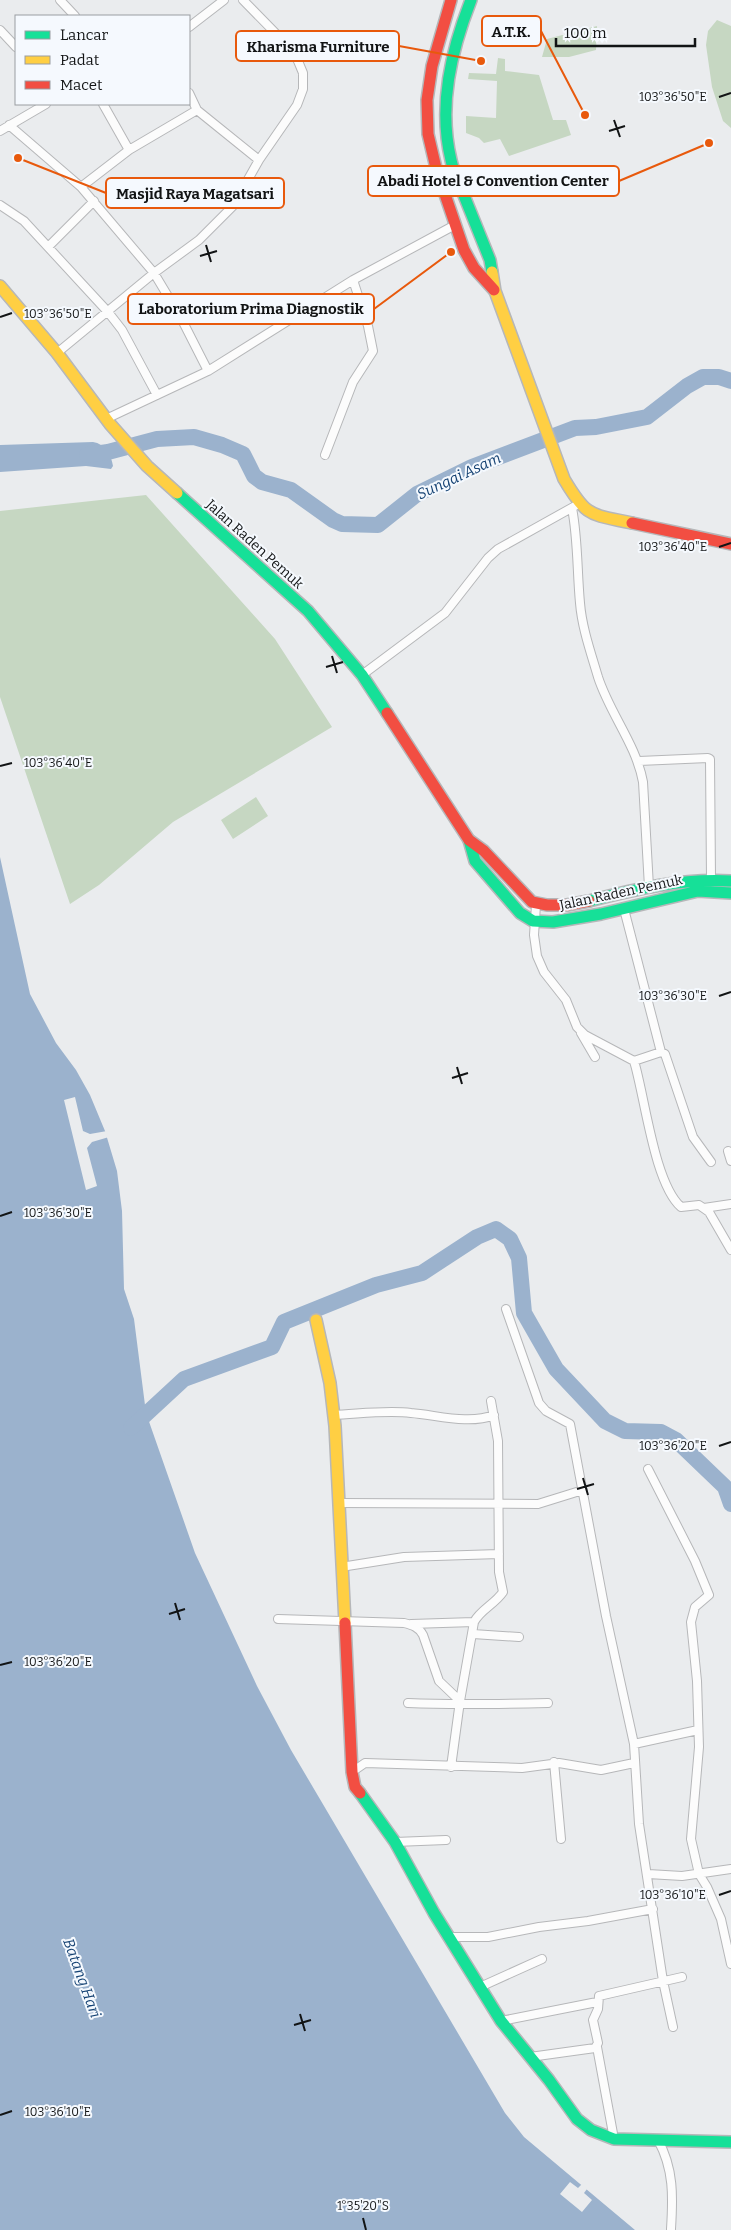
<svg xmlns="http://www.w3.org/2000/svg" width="731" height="2230" font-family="Bitter,serif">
<rect width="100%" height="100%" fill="#eaecee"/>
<!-- green -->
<path fill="#c6d7c2" d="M717 20 731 26V128L723 121 712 87 706 45 708 31Z
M597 26 596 50 569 57H542L547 39Z
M498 58 505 59V71L539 75 553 120H566L571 135 509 156 500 139 484 143 479 138 466 133V116L496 118 497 81 468 79 469 73 496 74Z
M146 495 275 639 332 727 173 822 99 885 70 904 0 697V511Z
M256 797 268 816 233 839 221 820Z"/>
<!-- water -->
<path fill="#9bb2cd" d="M93 442C105 444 111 454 113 466L111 469 86 466 0 472V445Z
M0 857 30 994 56 1043 76 1070 90 1095 105 1131 117 1171 122 1211 124 1289 134 1319 146 1413 195 1553 257 1686 291 1750 505 2113 524 2137 635 2230H0Z"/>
<!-- pier -->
<path fill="#eaecee" d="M75 1097 83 1131 90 1134 107 1131 109 1137 92 1142 87 1148 97 1186 86 1190 64 1100Z
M570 2182 578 2188 582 2184 587 2189 584 2193 592 2200 582 2212 560 2194Z"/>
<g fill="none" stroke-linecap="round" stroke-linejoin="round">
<!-- river -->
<path stroke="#9bb2cd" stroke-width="16" d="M87 455 108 452 157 439 194 437 222 445 243 454 254 476 262 482 291 490 333 520 342 524 378 525 417 494 472 467 575 428 596 427 647 417 687 386 703 377H719L731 381
M131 1428 184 1379 272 1347 284 1322 376 1285 422 1273 477 1237 496 1229 510 1239 519 1258 524 1313 556 1369 605 1421 625 1431 661 1432 676 1440 725 1487 731 1504"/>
<defs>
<path id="street" d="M60 0 75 16
M189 27 224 0
M0 30 16 47
M189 93 197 110 259 160
M103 104 129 150
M9 125 81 187 154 273 181 318 208 371
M0 131 46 104
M81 187 129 150 197 110
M0 205 24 221 108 312 122 330 157 395
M48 247 94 201
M57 353 154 273 199 240 233 206 259 160 297 105 303 89V73L298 61 292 50 243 0
M106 419 208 371 353 280 455 225
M325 455 353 382 373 351 368 326 353 280
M572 508C578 539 577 571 580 603 582 628 591 653 598 677 610 714 636 744 643 782L649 887
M362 675 445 613 488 558 498 549 575 506
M639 761 708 758 710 759 711 878
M536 905 534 935 537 956 544 972 566 1000 577 1027 585 1035 634 1061C645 1097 654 1183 681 1207L699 1205 709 1212 731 1250
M624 909 661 1052 665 1054 693 1137 711 1162
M581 1033 595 1057
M634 1061 661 1052
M728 1151 731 1161
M704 1208 731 1204
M506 1309 539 1403 546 1411 570 1424 606 1616 634 1744 639 1824 663 1981 673 2027
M333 1415C359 1414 386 1410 411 1413 437 1415 469 1425 494 1415
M648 1469 695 1561 709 1595 695 1607 691 1622 697 1681 699 1747 691 1839 699 1874 707 1887 721 1919 731 1964
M338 1503 538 1504 583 1490
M341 1567 404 1557 499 1554
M278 1619 404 1623C412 1625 419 1627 423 1635L439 1681 460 1701
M411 1624 474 1622
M473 1634 519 1637
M408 1703C455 1705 502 1704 548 1703
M634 1744 698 1730
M554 1762 561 1839
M451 1767 460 1701 474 1622C480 1610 495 1604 503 1592L499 1572 498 1441 491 1401
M352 1772 365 1763 522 1768 559 1763 601 1770 634 1763
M395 1842 446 1840
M648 1874 682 1876 731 1869
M449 1937H488L539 1927 588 1921 653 1909
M480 1987 542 1959
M501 2021 597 2002
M597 2047 614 2139
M530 2057 595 2048 598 2043 593 2020 598 2009 599 1996 682 1977
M658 2140C674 2169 673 2197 671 2229"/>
<path id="fast" d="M471 0C451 51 438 106 451 160 453 171 459 182 463 193 472 215 481 238 490 260L492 272
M177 493 308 611 362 675 387 713
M469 840 475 861 520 913 533 921 553 922 601 914 698 891 731 893
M589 901C636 889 682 878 731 881
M360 1793 395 1842 434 1913 501 2021 549 2080 577 2119 591 2130 614 2139 731 2142"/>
<path id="slow" d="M492 272 495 291 564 479C587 518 590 514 632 523
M0 286 57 353 110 424 147 466 177 493
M316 1320 330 1383 335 1426 345 1623"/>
<path id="jam" d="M451 0 432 66 427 100 428 134 436 168 464 250 474 268 494 290
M632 523 731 544
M387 713 469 840 484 851 532 902 547 905H567L589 901
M345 1623 352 1772 355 1787 360 1793"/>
</defs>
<!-- street casing -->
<use href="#street" stroke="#b6b7b9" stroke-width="10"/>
<!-- fast casing -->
<use href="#fast" stroke="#b6b7b9" stroke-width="14"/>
<!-- slow casing -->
<use href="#slow" stroke="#b6b7b9" stroke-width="14"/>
<!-- jam casing -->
<use href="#jam" stroke="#b6b7b9" stroke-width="14"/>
<!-- street -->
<use href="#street" stroke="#fcfcfc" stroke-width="8"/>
<!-- fast -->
<use href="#fast" stroke="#16e098" stroke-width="11"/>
<!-- slow -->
<use href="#slow" stroke="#ffcf43" stroke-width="11"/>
<!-- jam -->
<use href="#jam" stroke="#f24e42" stroke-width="11"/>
</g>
<!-- ticks -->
<path fill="none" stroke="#121415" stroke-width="2" d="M719 97 731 93M614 120 620 137M609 131 625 126M206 245 211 262M200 256 217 251M0 317 12 313M719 547 731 543M332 656 337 673M326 667 343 662M0 766 12 763M719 996 731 992M457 1067 462 1084M452 1078 468 1073M0 1216 12 1212M719 1446 731 1442M583 1478 588 1495M577 1489 594 1484M175 1603 180 1620M169 1614 185 1609M0 1665 12 1662M719 1895 731 1891M300 2014 305 2031M294 2025 311 2020M0 2115 12 2111M363 2218 366 2230"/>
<g text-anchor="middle" stroke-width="4" stroke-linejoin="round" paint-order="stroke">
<!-- street labels -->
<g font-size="14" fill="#121415" stroke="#f5f9fe">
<text transform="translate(255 544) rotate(42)" y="5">Jalan Raden Pemuk</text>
<text transform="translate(621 892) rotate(-12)" y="5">Jalan Raden Pemuk</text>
</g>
<!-- water labels -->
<g font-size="15" font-style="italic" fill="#154273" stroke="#f5f9fe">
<text transform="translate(459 476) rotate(-25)" y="5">Sungai Asam</text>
<text transform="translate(82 1978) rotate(70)" y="5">Batang Hari</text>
</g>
</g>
<g font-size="12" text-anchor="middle" fill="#121415" stroke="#f5f9fe" stroke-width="4" stroke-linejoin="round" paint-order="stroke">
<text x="673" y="101">103°36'50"E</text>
<text x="58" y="318">103°36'50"E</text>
<text x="673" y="551">103°36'40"E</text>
<text x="58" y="767">103°36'40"E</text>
<text x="673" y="1000">103°36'30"E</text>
<text x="58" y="1217">103°36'30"E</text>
<text x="673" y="1450">103°36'20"E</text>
<text x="58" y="1666">103°36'20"E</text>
<text x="673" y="1899">103°36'10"E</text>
<text x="58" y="2116">103°36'10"E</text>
<text x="363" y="2210">1°35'20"S</text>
</g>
<!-- callouts -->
<path fill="none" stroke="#e8590c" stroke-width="2" d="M585 115L541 31M481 61L399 46M709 143L619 181M18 158L106 193M451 252L374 309"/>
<g fill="#e8590c" stroke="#f5f9fe" stroke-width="2">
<circle cx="585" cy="115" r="5"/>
<circle cx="481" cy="61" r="5"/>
<circle cx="709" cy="143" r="5"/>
<circle cx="18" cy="158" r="5"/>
<circle cx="451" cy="252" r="5"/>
</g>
<g fill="#f5f9fe" stroke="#e8590c" stroke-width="2">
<rect x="482" y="16" width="59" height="30" rx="5"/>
<rect x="236" y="31" width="163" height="30" rx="5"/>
<rect x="368" y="166" width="251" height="30" rx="5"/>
<rect x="106" y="178" width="178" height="30" rx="5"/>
<rect x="128" y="294" width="246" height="30" rx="5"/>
</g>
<g font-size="15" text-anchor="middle" font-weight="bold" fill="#121415">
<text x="511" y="37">A.T.K.</text>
<text x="318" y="52">Kharisma Furniture</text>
<text x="493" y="186">Abadi Hotel &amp; Convention Center</text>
<text x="195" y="199">Masjid Raya Magatsari</text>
<text x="251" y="314">Laboratorium Prima Diagnostik</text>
</g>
<!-- legend -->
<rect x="15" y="15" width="175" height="90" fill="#f5f9fe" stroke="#9a9da1"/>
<rect x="25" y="31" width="25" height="8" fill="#16e098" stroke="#9a9da1"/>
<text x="60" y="40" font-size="15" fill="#121415">Lancar</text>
<rect x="25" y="56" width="25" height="8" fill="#ffcf43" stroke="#9a9da1"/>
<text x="60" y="65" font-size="15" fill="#121415">Padat</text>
<rect x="25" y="81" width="25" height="8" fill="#f24e42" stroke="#9a9da1"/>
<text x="60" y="90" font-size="15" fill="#121415">Macet</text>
<!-- scale -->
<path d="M556 38v8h139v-8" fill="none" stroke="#121415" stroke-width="2.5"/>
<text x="564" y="38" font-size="15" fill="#121415" stroke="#f5f9fe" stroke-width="4" paint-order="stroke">100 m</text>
</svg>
